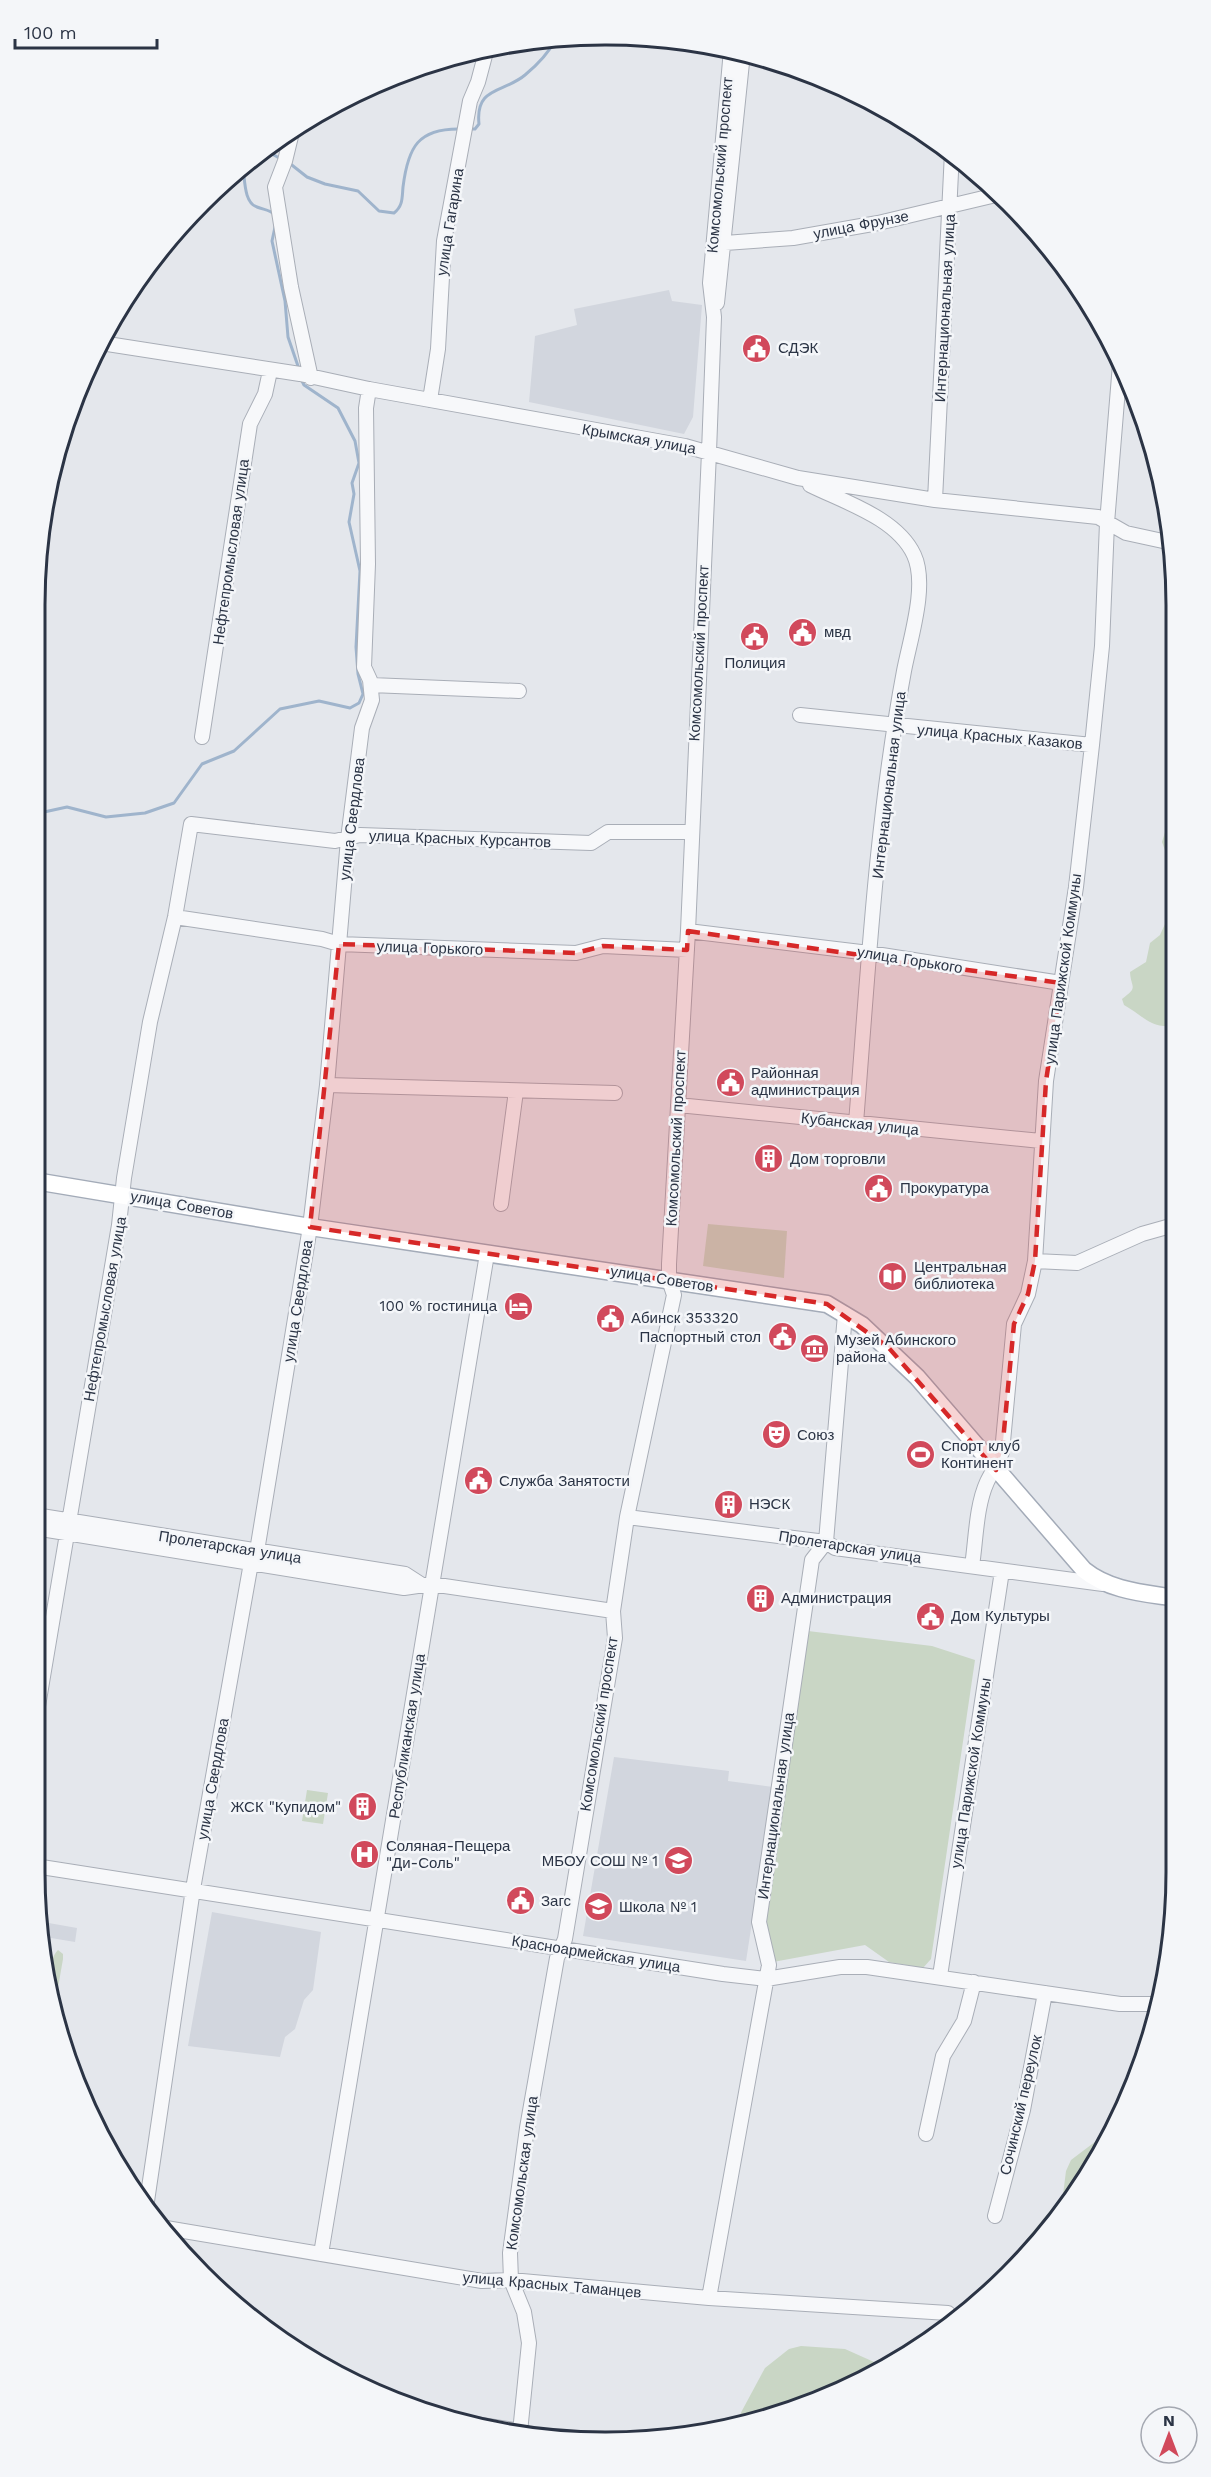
<svg xmlns="http://www.w3.org/2000/svg" width="1211" height="2477" font-family="'Work Sans',sans-serif">
<rect width="100%" height="100%" fill="#e4e7ec"/>
<!-- built -->
<path fill="#d2d6de" d="M669 290 672 301 702 305 693 417 684 434 529 402 535 336 577 325 574 309Z
M614 1757 729 1771 728 1781 773 1787 746 1961 583 1936Z
M212 1912 321 1932 313 1990 304 2000 295 2029 285 2037 280 2057 188 2046Z
M43 1922 77 1928 75 1942 45 1937Z"/>
<!-- green -->
<path fill="#c9d6c5" d="M1173 789V1026C1149 1028 1144 1016 1124 1005L1122 999C1139 986 1131 989 1130 972L1146 962 1150 943 1160 935 1170 913 1171 867 1162 842 1170 816Z
M708 1224 787 1231 784 1278 703 1266Z
M808 1631 932 1646 975 1660 931 1959 923 1968 889 1962 865 1945 773 1962 764 1920Z
M307 1790 328 1793 323 1824 302 1821Z
M58 1950 63 1954V1959L56 1999C53 1984 46 1962 58 1950Z
M1112 2129 1080 2189 1013 2270 1027 2239 1063 2195 1066 2171 1071 2160Z
M801 2346 845 2349 883 2366 858 2383 827 2393 814 2390 803 2395 798 2402 737 2420 765 2368 789 2349Z"/>
<g fill="none" stroke-linecap="round" stroke-linejoin="round">
<!-- stream -->
<path stroke="#9fb4cc" stroke-width="3" d="M468 129H475L479 124C475 86 504 93 525 75 536 66 549 52 556 39
M265 150 281 159
M288 162 307 177 325 184 358 191 379 211 394 213C403 206 402 198 403 187 408 147 418 128 461 129
M243 168C245 180 244 203 257 207 264 210 269 209 275 215
M275 227 272 241 285 301 288 337 299 369
M35 814 67 807 106 817 145 813 174 803 202 764 234 751 280 709 319 701 350 708 359 703 363 694 358 674 356 647 360 571 349 522 354 494 352 483 359 463 355 441 338 408 304 385 301 379"/>
<defs>
<path id="minor" d="M293 128 285 161 275 187 291 287 311 378
M725 243 793 238 878 223 996 195
M717 303 743 53
M101 343 300 374 369 389 685 446 798 478 935 500 1098 517 1126 533 1172 543
M430 400 438 349 444 241 470 101 478 82 487 48
M810 485C844 502 897 518 914 555 928 585 910 639 904 671 876 820 868 973 856 1123
M935 500 952 152
M371 685 519 691
M800 715 1092 745
M202 737 250 424 265 394 270 371
M175 917 322 939 339 944 576 953 603 946 687 950
M688 931 869 953 1061 983
M327 1085 615 1093
M678 1105 1041 1141
M501 1204 516 1091
M1035 1261 1077 1263 1142 1234 1174 1225
M35 1515 405 1574 422 1585
M627 1517 826 1542 835 1548 1103 1584
M35 1528 404 1588 431 1584 613 1611
M972 1566C976 1540 976 1506 987 1482 992 1472 998 1463 1002 1452L1014 1324 1028 1294 1035 1261 1046 1081 1076 887 1092 745 1102 646 1107 523 1120 364
M35 1724 119 1225 124 1178 150 1022 175 917 191 824 335 841 360 835 591 843 608 832H691
M35 1866 723 1974 766 1979 840 1967H867L1120 2004H1159
M940 1976 1002 1571
M926 2134 943 2056 964 2021 974 1982
M146 2208 193 1889 251 1563 257 1551 310 1227 327 1085 348 839 362 728 372 700 370 680 364 667 368 564 366 408 369 389
M995 2216 1023 2110 1045 1993
M160 2227 482 2281 511 2280 709 2298 948 2313
M321 2254 487 1254
M709 2298 769 1965 759 1922 812 1560 826 1542 845 1314
M475 2424 521 2431
M520 2432 529 2343 524 2312 511 2280 510 2253 527 2128 557 1958 565 1939 615 1638 613 1611 627 1517 674 1295 669 1280V1264L688 931 709 452 714 317 710 283 731 50"/>
<path id="major" d="M35 1181 310 1227 827 1304 862 1325 917 1377 1084 1570C1110 1591 1144 1593 1175 1598"/>
</defs>
<!-- minor casing -->
<use href="#minor" stroke="#a9aeb7" stroke-width="16"/>
<!-- major casing -->
<use href="#major" stroke="#a3abb8" stroke-width="19"/>
<!-- minor -->
<use href="#minor" stroke="#f7f8fa" stroke-width="14"/>
<!-- major -->
<use href="#major" stroke="#fff" stroke-width="16"/>
</g>
<!-- marked area -->
<path fill="#d62828" fill-opacity="0.2" stroke="#d62828" stroke-width="4.5" stroke-dasharray="12 8" stroke-linejoin="round" d="M688 931 1061 983 1046 1081 1035 1261 1028 1294 1014 1324 1002 1452 996 1470 888 1347 827 1304 310 1227 339 944 576 953 603 946 687 950Z"/>
<!-- icons -->
<defs>
<symbol id="civic-disc" viewBox="-11 -11 22 22"><circle r="9.5" fill="#d1495b" stroke="#f4f6f9"/><path d="M-.6-6.5H3V-4.5H.6V-3L4-1V1h2V6H-6V1h2V-1L-.6-3ZM-1.2 2.5V6h2.4V2.5Z" fill="#fff"/></symbol>
<symbol id="building-disc" viewBox="-11 -11 22 22"><circle r="9.5" fill="#d1495b" stroke="#f4f6f9"/><path d="M-4-6H4V6H1V3H-1V6H-4ZM-2.5-4.3h1.7v1.8h-1.7ZM.8-4.3h1.7v1.8H.8ZM-2.5-1h1.7V.8h-1.7ZM.8-1h1.7V.8H.8Z" fill="#fff"/></symbol>
<symbol id="library-disc" viewBox="-11 -11 22 22"><circle r="9.5" fill="#d1495b" stroke="#f4f6f9"/><path d="M-6-4Q-3-5.5-.7-3.5V5Q-3 3-6 4ZM6-4Q3-5.5 .7-3.5V5Q3 3 6 4Z" fill="#fff"/></symbol>
<symbol id="hotel-disc" viewBox="-11 -11 22 22"><circle r="9.5" fill="#d1495b" stroke="#f4f6f9"/><path d="M-6-4.5h1.5V1H6V5H4.5V3h-9V5H-6ZM-4 0a1.8 1.8 0 1 1 3.6 0ZM.5 0V-2.5h3Q6-2.5 6 0Z" fill="#fff"/></symbol>
<symbol id="museum-disc" viewBox="-11 -11 22 22"><circle r="9.5" fill="#d1495b" stroke="#f4f6f9"/><path d="M0-6L6-3V-2H-6V-3ZM-5-1h2V3h-2ZM-1-1h2V3h-2ZM3-1h2V3H3ZM-6 4H6V6H-6Z" fill="#fff"/></symbol>
<symbol id="theatre-disc" viewBox="-11 -11 22 22"><circle r="9.5" fill="#d1495b" stroke="#f4f6f9"/><path d="M-5-5.5Q0-4 5-5.5V0Q5 5 0 6Q-5 5-5 0ZM-3.3-2.5H-1v1.5H-3.3ZM1-2.5H3.3v1.5H1ZM-2.8 1Q0 5.5 2.8 1Z" fill="#fff"/></symbol>
<symbol id="stadium-disc" viewBox="-11 -11 22 22"><circle r="9.5" fill="#d1495b" stroke="#f4f6f9"/><path d="M0-5a6.5 5 0 1 0 0 10a6.5 5 0 1 0 0-10ZM-3.5-1.8h7v3.6h-7Z" fill="#fff"/></symbol>
<symbol id="hospital-disc" viewBox="-11 -11 22 22"><circle r="9.5" fill="#d1495b" stroke="#f4f6f9"/><path d="M-5-5h3v3.5h4V-5h3V5h-3V1.5h-4V5h-3Z" fill="#fff"/></symbol>
<symbol id="school-disc" viewBox="-11 -11 22 22"><circle r="9.5" fill="#d1495b" stroke="#f4f6f9"/><path d="M0-5L7-2L0 1L-7-2ZM-4 1L0 2.5L4 1V4Q0 6-4 4Z" fill="#fff"/></symbol>
</defs>
<g fill-rule="evenodd">
<use href="#civic-disc" x="740" y="332" width="33" height="33"/>
<use href="#civic-disc" x="786" y="616" width="33" height="33"/>
<use href="#civic-disc" x="738" y="620" width="33" height="33"/>
<use href="#civic-disc" x="714" y="1066" width="33" height="33"/>
<use href="#building-disc" x="752" y="1142" width="33" height="33"/>
<use href="#civic-disc" x="862" y="1172" width="33" height="33"/>
<use href="#library-disc" x="876" y="1260" width="33" height="33"/>
<use href="#hotel-disc" x="502" y="1290" width="33" height="33"/>
<use href="#civic-disc" x="594" y="1302" width="33" height="33"/>
<use href="#civic-disc" x="766" y="1320" width="33" height="33"/>
<use href="#museum-disc" x="798" y="1332" width="33" height="33"/>
<use href="#theatre-disc" x="760" y="1418" width="33" height="33"/>
<use href="#stadium-disc" x="904" y="1438" width="33" height="33"/>
<use href="#civic-disc" x="462" y="1464" width="33" height="33"/>
<use href="#building-disc" x="712" y="1488" width="33" height="33"/>
<use href="#building-disc" x="744" y="1582" width="33" height="33"/>
<use href="#civic-disc" x="914" y="1600" width="33" height="33"/>
<use href="#building-disc" x="346" y="1790" width="33" height="33"/>
<use href="#hospital-disc" x="348" y="1838" width="33" height="33"/>
<use href="#school-disc" x="662" y="1844" width="33" height="33"/>
<use href="#civic-disc" x="504" y="1884" width="33" height="33"/>
<use href="#school-disc" x="582" y="1890" width="33" height="33"/>
</g>
<g text-anchor="middle" stroke-width="5" stroke-linejoin="round" paint-order="stroke">
<!-- street labels -->
<g font-size="15" fill="#2b3445" stroke="#f4f6f9">
<text transform="translate(720 165) rotate(-85)" y="5">Комсомольский проспект</text>
<text transform="translate(450 222) rotate(-81)" y="5">улица Гагарина</text>
<text transform="translate(861 225) rotate(-11)" y="5">улица Фрунзе</text>
<text transform="translate(945 308) rotate(-87)" y="5">Интернациональная улица</text>
<text transform="translate(639 439) rotate(10)" y="5">Крымская улица</text>
<text transform="translate(231 552) rotate(-82)" y="5">Нефтепромысловая улица</text>
<text transform="translate(699 653) rotate(-87)" y="5">Комсомольский проспект</text>
<text transform="translate(1000 737) rotate(5)" y="5">улица Красных Казаков</text>
<text transform="translate(889 785) rotate(-83)" y="5">Интернациональная улица</text>
<text transform="translate(352 819) rotate(-83)" y="5">улица Свердлова</text>
<text transform="translate(460 839) rotate(2)" y="5">улица Красных Курсантов</text>
<text transform="translate(430 948) rotate(2)" y="5">улица Горького</text>
<text transform="translate(910 960) rotate(9)" y="5">улица Горького</text>
<text transform="translate(1063 969) rotate(-82)" y="5">улица Парижской Коммуны</text>
<text transform="translate(860 1124) rotate(6)" y="5">Кубанская улица</text>
<text transform="translate(676 1138) rotate(-87)" y="5">Комсомольский проспект</text>
<text transform="translate(182 1205) rotate(10)" y="5">улица Советов</text>
<text transform="translate(662 1279) rotate(9)" y="5">улица Советов</text>
<text transform="translate(298 1301) rotate(-81)" y="5">улица Свердлова</text>
<text transform="translate(105 1309) rotate(-80)" y="5">Нефтепромысловая улица</text>
<text transform="translate(230 1547) rotate(9)" y="5">Пролетарская улица</text>
<text transform="translate(850 1547) rotate(9)" y="5">Пролетарская улица</text>
<text transform="translate(599 1724) rotate(-81)" y="5">Комсомольский проспект</text>
<text transform="translate(407 1736) rotate(-81)" y="5">Республиканская улица</text>
<text transform="translate(971 1773) rotate(-81)" y="5">улица Парижской Коммуны</text>
<text transform="translate(213 1779) rotate(-80)" y="5">улица Свердлова</text>
<text transform="translate(776 1806) rotate(-82)" y="5">Интернациональная улица</text>
<text transform="translate(596 1954) rotate(9)" y="5">Красноармейская улица</text>
<text transform="translate(1021 2105) rotate(-77)" y="5">Сочинский переулок</text>
<text transform="translate(522 2173) rotate(-82)" y="5">Комсомольская улица</text>
<text transform="translate(552 2285) rotate(5)" y="5">улица Красных Таманцев</text>
</g>
<!-- poi labels -->
<g font-size="15" fill="#2b3445" stroke="#f4f6f9" text-anchor="start">
<text x="778" y="353">СДЭК</text>
<text x="824" y="637">мвд</text>
<text x="755" y="668" text-anchor="middle">Полиция</text>
<text x="751" y="1078">Районная<tspan x="751" dy="17">администрация</tspan></text>
<text x="790" y="1164">Дом торговли</text>
<text x="900" y="1193">Прокуратура</text>
<text x="914" y="1272">Центральная<tspan x="914" dy="17">библиотека</tspan></text>
<text x="497" y="1311" text-anchor="end">100 % гостиница</text>
<text x="631" y="1323">Абинск 353320</text>
<text x="761" y="1342" text-anchor="end">Паспортный стол</text>
<text x="836" y="1345">Музей Абинского<tspan x="836" dy="17">района</tspan></text>
<text x="797" y="1440">Союз</text>
<text x="941" y="1451">Спорт клуб<tspan x="941" dy="17">Континент</tspan></text>
<text x="499" y="1486">Служба Занятости</text>
<text x="749" y="1509">НЭСК</text>
<text x="781" y="1603">Администрация</text>
<text x="951" y="1621">Дом Культуры</text>
<text x="341" y="1812" text-anchor="end">ЖСК "Купидом"</text>
<text x="386" y="1851">Соляная-Пещера<tspan x="386" dy="17">"Ди-Соль"</tspan></text>
<text x="658" y="1866" text-anchor="end">МБОУ СОШ № 1</text>
<text x="541" y="1906">Загс</text>
<text x="619" y="1912">Школа № 1</text>
</g>
</g>
<!-- crop -->
<path d="M0 0H1211V2477H0ZM605 45H606A560 560 0 0 1 1166 605V1872A560 560 0 0 1 606 2432H605A560 560 0 0 1 45 1872V605A560 560 0 0 1 605 45Z" fill="#f4f6f9" fill-rule="evenodd"/>
<path fill="none" stroke="#2b3445" stroke-width="3" d="M605 45H606A560 560 0 0 1 1166 605V1872A560 560 0 0 1 606 2432H605A560 560 0 0 1 45 1872V605A560 560 0 0 1 605 45Z"/>
<!-- north arrow -->
<g transform="translate(1169 2435)"><circle r="28" fill="#f4f6f9" stroke="#a4a8b1" stroke-width="1.5"/>
<path d="M0-4.5L10 22L0 15L-10 22Z" fill="#d1495b"/>
<text y="-9" font-size="16" font-weight="bold" text-anchor="middle" fill="#2b3445">N</text>
</g>
<!-- scale -->
<path d="M15 39v9h142v-9" fill="none" stroke="#2b3445" stroke-width="3"/>
<text x="24" y="39" font-size="18" fill="#2b3445" stroke="#f4f6f9" stroke-width="4.5" paint-order="stroke">100 m</text>
</svg>
